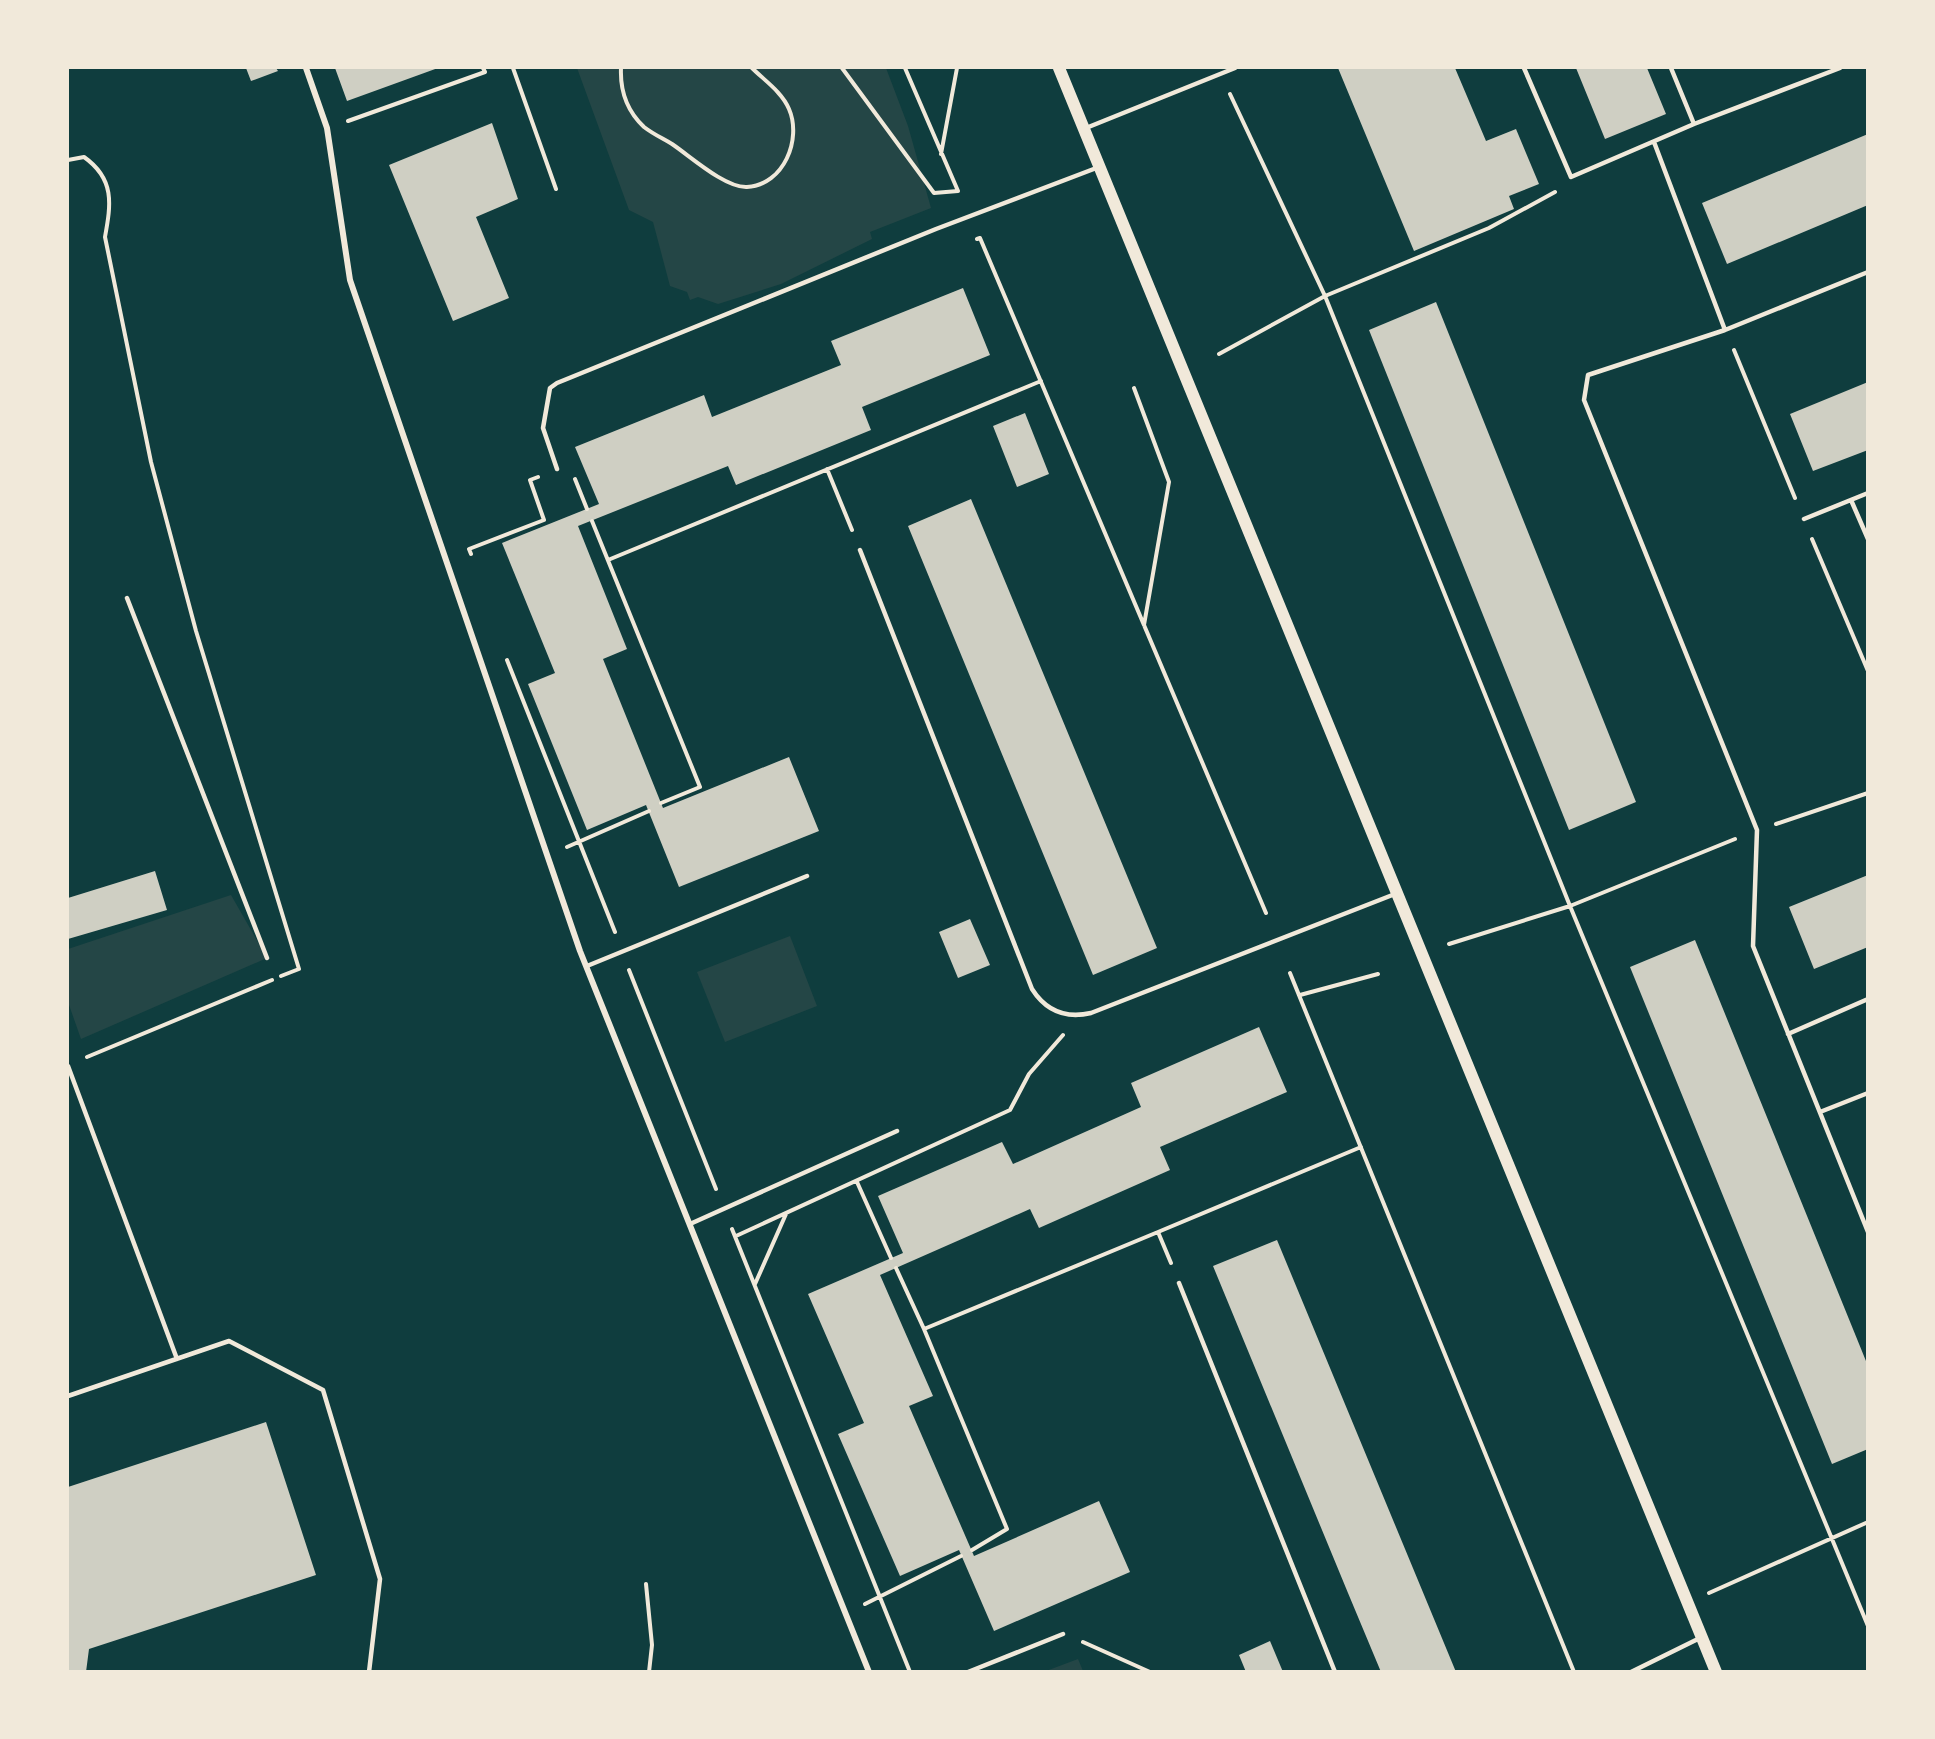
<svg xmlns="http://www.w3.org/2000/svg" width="1935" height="1739" font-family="Montserrat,sans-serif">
<rect width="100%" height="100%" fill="#0f3d3e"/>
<!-- green -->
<path fill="#244646" d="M577 68H886L908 126 931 208 870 232 872 239 781 284 718 304 698 297 690 300 687 292 670 286 653 222 629 210Z
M231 895 267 958 81 1039 68 1002V949Z
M790 936 817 1006 725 1042 697 972Z
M1078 1659 1083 1671H1046Z"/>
<!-- building -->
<path fill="#cfcfc3" d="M246 68H276L278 71 251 81Z
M335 68H438L347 101Z
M1338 68H1455L1486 141 1516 129 1539 184 1509 196 1514 209 1414 251Z
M1576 68H1647L1666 114 1605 139Z
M492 123 518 199 476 217 509 298 453 321 389 165Z
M1868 134V205L1727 264 1702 203Z
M963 288 990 355 862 407 871 430 736 485 728 466 578 526 627 649 603 659 663 808 789 757 819 831 679 887 646 805 587 830 528 684 555 673 502 543 599 504 575 447 704 395 712 417 841 365 831 341Z
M1436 302 1636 802 1569 830 1369 330Z
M1868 382V450L1813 471 1790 414Z
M1025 413 1049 474 1017 487 993 426Z
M971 499 1157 948 1093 975 908 526Z
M155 871 167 910 68 939V898Z
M1868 875V947L1814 969 1789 907Z
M970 919 990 965 958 978 939 932Z
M1695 940 1868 1366V1449L1832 1464 1630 967Z
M1259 1027 1287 1092 1160 1147 1170 1170 1039 1228 1030 1209 880 1275 933 1396 909 1406 974 1556 1099 1501 1130 1572 994 1631 959 1550 900 1576 838 1434 864 1423 808 1294 903 1253 878 1196 1002 1142 1013 1164 1141 1107 1131 1083Z
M1277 1240 1456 1672H1381L1348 1593 1213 1266Z
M266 1422 316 1575 89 1649 86 1672H68V1487Z
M1270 1641 1283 1672H1246L1239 1655Z"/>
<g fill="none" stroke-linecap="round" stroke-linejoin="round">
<!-- path -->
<path stroke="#f1e9da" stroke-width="4" d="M513 68 556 189
M621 68C620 91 627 111 644 127 653 134 662 138 672 144 690 156 725 188 747 187 784 185 802 139 789 109 782 92 764 80 752 68
M842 68 934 193 958 191 905 68
M1230 94 1325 296 1570 906 1868 1626
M348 121 485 72 483 68
M941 154 957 68
M68 160 84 157C115 179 111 204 105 237L151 462 196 631 299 969 281 976
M977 239 980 238 1266 913
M1734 350 1795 498
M1219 354 1325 296 1489 228 1555 192
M1134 388 1169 482 1144 625
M827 469 852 530
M575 479 587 509
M592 521 700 787 661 803
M1812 539 1868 671
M471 554 469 549 544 520 530 480 538 477
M608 560 1041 381
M507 660 615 932
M1776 824 1868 793
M567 847 649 811
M1449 944 1570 906 1735 839
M629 970 716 1189
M1290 973 1574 1672
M1300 995 1378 974
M87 1057 272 980
M857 1182 891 1258
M732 1229 910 1672
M736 1236 1010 1110 1029 1074 1063 1035
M1171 1263 1158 1232 1361 1147
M896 1268 924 1329 1158 1232
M755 1284 786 1214
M924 1329 1007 1529 972 1550
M646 1584 652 1645 649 1672
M1709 1593 1868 1522
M865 1604 961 1556
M1083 1642 1150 1672"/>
<!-- service -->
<path stroke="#f1e9da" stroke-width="4.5" d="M1524 68 1571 177 1694 124 1840 68
M1671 68 1694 124
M1086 128 1235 68
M1654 142 1725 330 1588 375 1584 400 1757 830 1753 946 1868 1232
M1725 330 1868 272
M557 469 543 428 550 388 557 383 936 229 1099 167
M1851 500 1868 539
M1804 519 1868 493
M860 550 1032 989C1046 1011 1065 1019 1091 1013L1395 894
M127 598 267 958
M587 966 807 876
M1788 1034 1868 999
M68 1066 177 1359
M1820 1112 1868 1093
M690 1224 897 1131
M1179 1283 1335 1672
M68 1396 229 1341 323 1390 380 1579 369 1672
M968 1672 1063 1634
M1631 1672 1700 1638"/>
<!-- minor -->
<path stroke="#f1e9da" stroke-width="6" d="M306 68 327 128 350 280 580 951 869 1672"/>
<!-- secondary -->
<path stroke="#f1e9da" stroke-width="12" d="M1059 68 1716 1672"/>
</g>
<!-- border -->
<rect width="1935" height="1739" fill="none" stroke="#f1e9da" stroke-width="138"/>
</svg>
